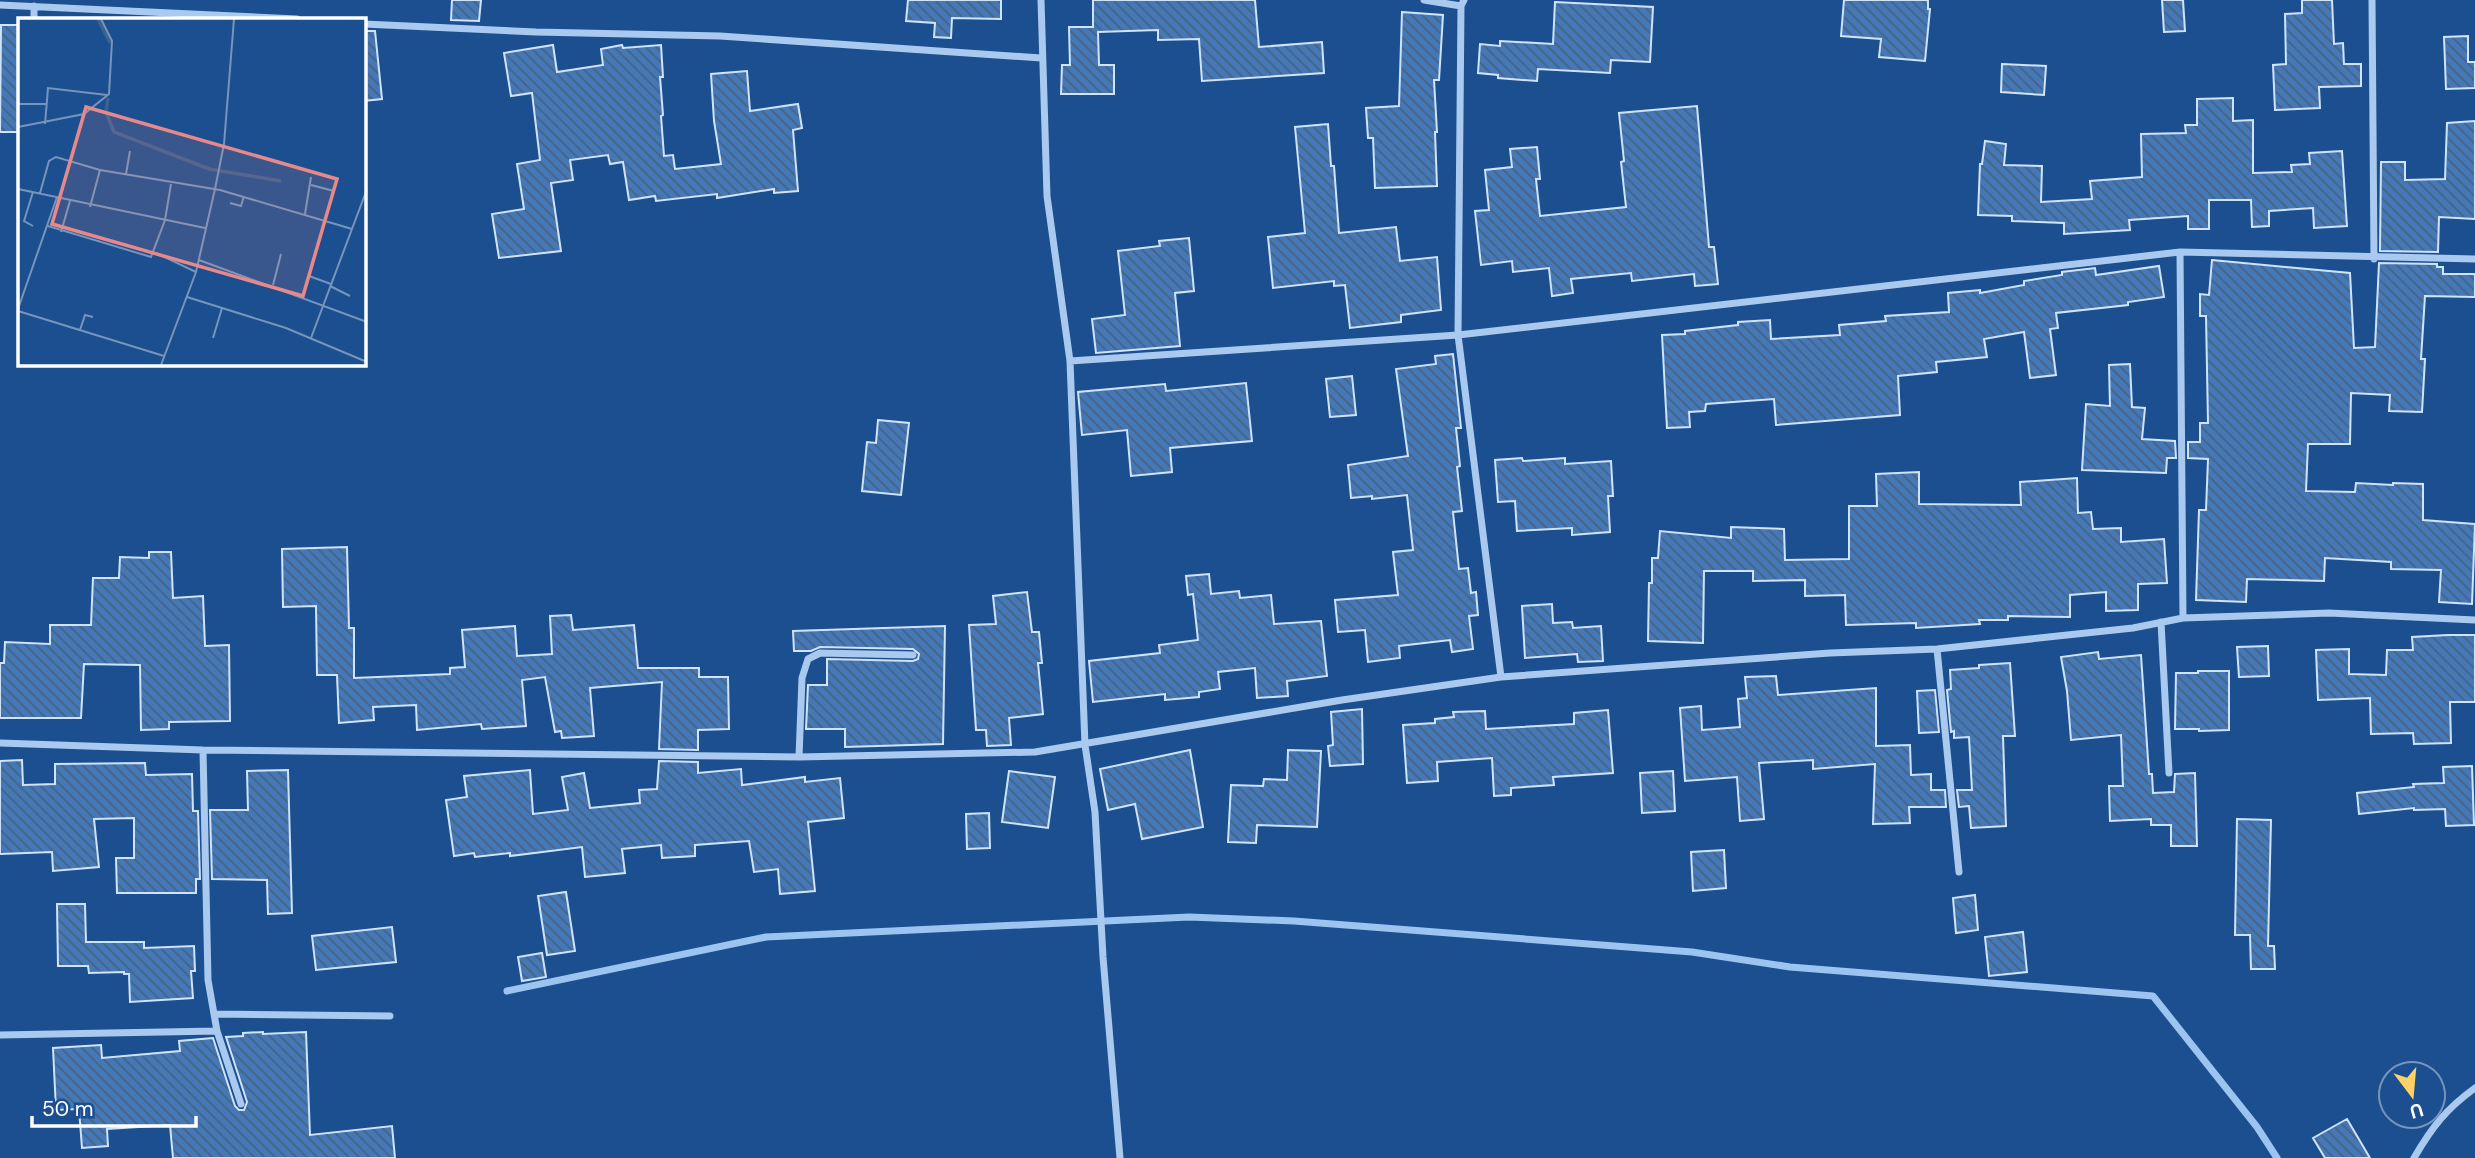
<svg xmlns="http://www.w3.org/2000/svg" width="2475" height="1158" font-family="'DM Sans',sans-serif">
<defs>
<pattern id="building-back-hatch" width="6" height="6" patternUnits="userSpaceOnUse" patternTransform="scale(1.75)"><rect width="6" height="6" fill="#4478b7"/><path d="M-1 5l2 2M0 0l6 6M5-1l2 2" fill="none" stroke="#486282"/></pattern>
</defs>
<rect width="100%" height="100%" fill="#1b4f8f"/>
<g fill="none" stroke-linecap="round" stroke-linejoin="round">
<!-- stream -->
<path stroke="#9cc4f0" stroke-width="7" d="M507 991 766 937 1189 917 1294 921 1692 952 1790 967 2153 996 2257 1127 2277 1158"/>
</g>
<!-- building -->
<path fill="url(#building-back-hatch)" stroke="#cfe3fa" stroke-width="2" d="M452 0H481L479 21 451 20Z
M908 0H1001V19L952 18 951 38 934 37 935 23 906 21Z
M1093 0H1255L1259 47 1322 42 1324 73 1202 81 1199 39 1158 40V30L1098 32 1099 65H1114V94H1061L1062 65H1070L1069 27H1093Z
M1844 0H1928V9H1930L1925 61 1879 57 1881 39 1841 36Z
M2162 0H2183L2185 31 2164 32Z
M2302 0H2332L2334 44 2343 43 2344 64H2361V86L2319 87 2320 108 2275 110 2273 65 2286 64 2285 14 2302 13Z
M1555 2 1653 7 1650 62 1611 60 1610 73 1538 69 1537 81 1498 78V75L1478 73 1480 44 1500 46V41L1553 44Z
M1402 12 1443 15 1439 80H1434L1437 132H1435L1437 186 1375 188 1373 138H1368L1366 108 1399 106Z
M1 25H19V132H0Z
M364 31H375L382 99 364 101Z
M2468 36V62H2475V88L2446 89 2444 37Z
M553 45 557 72 603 65 601 49 622 45 623 48 661 45 663 77H660L663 115 661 116 664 156 673 155 675 169 721 164 714 121 711 74 747 71 750 111 798 104 802 128 793 130 798 191 774 193V189L717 198V194L656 201 655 196 629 200 623 162 610 164 608 155 570 160 573 180 551 183 561 251 499 258 492 214 524 209 517 164 540 160 532 93 511 96 504 53Z
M2002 64 2046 66 2044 95 2001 92Z
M2233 98V121L2253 120V173L2292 172 2291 165 2310 164 2309 153 2342 151 2347 226 2314 228 2313 208 2269 211V226L2252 227 2251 200H2209V229H2188V216L2129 220 2130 230 2064 234V223L2012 221V216L1978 215 1980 164H1982L1985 141 2006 144 2004 165 2042 166 2041 202 2092 199 2090 181 2142 177 2141 134 2186 133 2185 125H2197V99Z
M1697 106 1709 247H1714L1718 284 1695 286 1694 274 1632 281 1631 273 1571 279 1573 293 1552 296 1549 268 1513 272 1512 261 1481 265 1475 211 1489 210 1485 170 1512 167 1510 149 1537 147 1540 179H1536L1540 216 1626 207 1621 162 1624 161 1619 113Z
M2475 121V219L2439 217 2438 252 2380 251 2381 162H2405V180L2445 179 2447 123Z
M1328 124 1331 166H1334L1339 233 1396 227 1400 261 1437 257 1441 310 1401 315V322L1350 328 1345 285 1334 286V281L1273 288 1268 237 1305 233 1295 127Z
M1189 238 1194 291 1175 293 1180 346 1096 353 1092 319 1125 315 1118 251 1160 246 1159 241Z
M2212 260 2350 273 2354 348 2375 347 2379 263 2437 264V267H2443V274H2475V297L2425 296 2421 359H2425L2422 412 2389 411 2390 395 2351 393 2350 444H2308L2306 491 2355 492 2356 483 2393 485V483L2423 484V520L2475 524 2472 604 2439 602 2441 570 2391 569V562L2325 558 2324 581 2247 579 2246 602 2196 600 2199 510H2206L2208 459 2188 458V442H2200V423H2208L2206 316H2200V294L2209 295Z
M2159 266 2164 297 2128 302V305L2056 313 2058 328 2050 329 2056 375 2030 378 2024 332 1984 339 1987 357 1936 362 1937 372 1898 376 1900 415 1776 425 1774 399 1706 404 1705 411 1689 412 1690 427 1667 428 1662 335 1685 334V331L1738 325V322L1770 320 1771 339 1840 335 1839 325 1886 321 1885 316 1949 312 1948 293 1980 290V293L2024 285V281L2062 275V272L2095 268 2096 275Z
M1453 354 1461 428H1456L1460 466 1457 467 1462 511 1453 512 1459 569 1468 568 1471 593 1476 592 1478 615 1469 616 1473 649 1452 652 1450 640 1399 646 1400 658 1368 662 1365 630 1338 632 1335 600 1398 595 1393 552 1413 550 1407 495 1372 499V496L1351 498 1348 465 1408 456 1396 369 1436 364 1435 356Z
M2130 364 2132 407 2145 408 2142 439 2175 441 2176 458H2167L2166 473 2082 470 2086 404 2110 406 2109 365Z
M1352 376 1356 415 1330 417 1326 379Z
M1246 383 1252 441 1170 448 1172 472 1131 476 1127 430 1082 435 1078 392 1165 384 1166 391Z
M878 420 909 423 901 495 862 491 867 442 876 443Z
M1522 458 1523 461 1565 458V464L1611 461 1613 496H1608L1610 532 1572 535V528L1517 531 1515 501 1498 502 1495 460Z
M1919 472V504L2021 505 2020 482 2077 478 2078 513 2091 512 2093 529 2121 528V542L2164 539 2167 583 2138 584V610L2106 611V592L2070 595V617L2008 616V620H1979L1980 624 1916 628V623L1846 625 1845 595 1805 596V580L1753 581V571H1704L1703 643 1648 641 1649 583H1652V558H1658L1660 531 1731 538V527L1784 529 1785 560 1849 559V506H1877L1876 474Z
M347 547 349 628H354V678L450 674V668L465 667 462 630 515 626 517 656 552 654 550 616 571 615 573 630 634 625 638 668H699V677H728L729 729 698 730V750L659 749 662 682 590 688 594 736 562 738 561 731 555 732 545 677 522 680 526 726 482 729 481 724 417 730 416 705 373 707 374 720 339 723 337 675H317L316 606 283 607 282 549Z
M149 552H171L173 598 203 596 205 646 229 645 230 721 169 722V729L141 730 140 665 84 664 81 718H0V663H4L5 642 50 644V625H91L93 578H119L120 557 149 558Z
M1209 574 1211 594 1239 591 1240 598 1271 595 1274 624 1321 621 1327 676 1287 681 1288 696 1257 698 1255 668 1218 672 1220 689 1199 692V697L1165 700V694L1093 702 1089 661 1160 653 1159 645 1198 640 1193 594 1188 595 1186 576Z
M1027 592 1032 632H1039L1042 663H1038L1043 714 1009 718 1011 745 987 746 986 730H976L969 625 996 624 993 596Z
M1552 604 1553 623 1572 622 1573 628 1601 626 1603 661 1578 662 1577 654 1525 658 1522 606Z
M945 626 943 744 845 747V729H806L808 685H827V659L913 661 918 659 919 654 913 649 820 647 811 651H794L793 631Z
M2448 635H2475V702H2450L2451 743 2414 744 2413 733 2371 734 2370 698 2318 700 2316 650 2349 649V674L2386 675 2387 650H2413L2412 637Z
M2268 646 2269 676 2239 677 2237 647Z
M2098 652 2099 659 2141 655 2149 774H2152L2153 793 2174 792 2175 774 2195 773 2197 846H2171V825H2151V819L2110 821 2109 786H2123L2121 735 2071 740 2067 691 2061 657Z
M2010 663 2015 736H2003L2006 826 1971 828 1969 806 1959 807 1957 790H1972L1969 737 1954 738V731L1951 732 1947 690 1951 689 1950 670 1979 668V665Z
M2198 671H2229V730L2199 731V729H2175L2176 673H2198Z
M1776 676 1778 695 1876 688V746L1910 745 1911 775 1931 774V790H1945L1946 807H1909L1910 823 1873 824 1875 764 1813 769V760L1759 763 1764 819 1740 821 1737 777 1685 781 1680 708 1701 706 1702 730 1740 727 1738 699 1747 698 1745 677Z
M1935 690 1939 732 1919 733 1917 691Z
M1362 709 1363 764 1330 766 1328 746 1333 745 1331 712Z
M1608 710 1613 773 1553 777 1554 785 1511 788V795L1494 796 1492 758 1437 762 1438 781 1407 783 1403 725 1435 723V719L1454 717 1453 712 1485 711 1486 729 1574 724V713Z
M1190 750 1203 827 1142 839 1135 804 1108 810 1100 769Z
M1288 750 1321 751 1317 827 1257 825 1256 843 1228 842 1231 785 1263 786 1264 779 1287 780Z
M22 760 23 785 55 784V764L145 763 146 775 192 774 193 811H198L200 879H196V893H117L116 858H134V818L94 819 99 867 53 871 52 852 0 854V761Z
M659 761 698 762V773L741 769 742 785 805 777V782L840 778 844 818 808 822 815 891 780 894 778 869 754 872 749 841 695 845V856L662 858 661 845 622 849 625 873 585 877 582 847 510 856V853L475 857 474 853 454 856 446 800 467 797 464 776 530 770 533 814 568 810 562 777 584 773 590 808 640 803 639 790 657 789Z
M2472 766 2474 825 2446 826 2445 809 2414 810V808L2359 814 2357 793 2414 787 2413 784 2444 783 2443 767Z
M288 770 292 913 268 914 267 880 212 879 210 810H248L247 771Z
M1009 771 1055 777 1048 828 1002 822Z
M1673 771 1675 811 1642 813 1640 773Z
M989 813 990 848 967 849 966 814Z
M2237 819 2271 820 2268 946H2274L2275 969H2251L2250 935H2235Z
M1724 850 1726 888 1693 891 1691 852Z
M566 892 575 951 547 955 538 896Z
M1975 895 1978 930 1956 933 1953 898Z
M57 904H85L86 942H144V948L194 946 195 971H191L193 998 130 1002 129 974H124V972L89 973 88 966H58Z
M392 927 396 962 316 970 312 936Z
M2023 932 2027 972 1989 976 1985 937Z
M542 953 546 977 522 981 518 957Z
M263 1032V1034L306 1032 310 1135 392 1126 395 1158H173L170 1125 107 1129 108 1146 82 1148 79 1109 56 1110 53 1048 101 1045 102 1058 180 1051 179 1041 213 1038 235 1106 239 1110H244L247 1102 226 1037 243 1036V1033Z
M2347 1119 2370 1158H2325L2313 1138Z"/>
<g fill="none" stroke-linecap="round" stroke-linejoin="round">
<!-- minor -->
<path stroke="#a9c9ee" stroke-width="7" d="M1041 0 1047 196 1070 361 1085 745 1095 812 1103 957 1120 1158
M1424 0 1461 6
M1464 0 1461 6 1458 335 1501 677
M2372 0 2374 259
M0 5 297 19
M34 19V6
M364 24 536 32 720 36 1041 58
M2180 252 2183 618
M1070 361 1458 335 2180 252 2475 259
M2161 622 2169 773
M1937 649 1959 872
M0 743 203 750 799 757 1035 752 1342 700 1501 677 1830 653 1937 649 2133 628 2183 618 2329 613 2475 620
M203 750 208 980 217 1031 241 1104
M799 757 802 678 808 659 820 653 913 655
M214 1014 390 1016
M0 1035 217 1031
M2414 1158C2432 1127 2446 1109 2475 1088"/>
</g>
<!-- overview -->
<g transform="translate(18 18)">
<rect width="348" height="348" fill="#1b4f8f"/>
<path fill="none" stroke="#3c6290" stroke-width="3.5" d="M80 1 92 25M90 80 88 94 96 114 191 151 263 163"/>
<path fill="none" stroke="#7695bc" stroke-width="2" d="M0 86H28M27 106 30 70 89 77M0 109 66 96 91 76 94 23 83 1M108 156 112 133M293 167 316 173M0 171 187 210M15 174 6 203 15 208M22 175 31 143 38 139 82 152 202 172 334 211M212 185 223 188 226 178M72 189 82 152M287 196 293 159M30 208 133 239 147 202 153 166M43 214 52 183M138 235 178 254M181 242 349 304M291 258 313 266M255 267 263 236M312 268 332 278M169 279 268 310 349 344M0 291 39 179M0 293 146 338M62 312 67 297 75 299M195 320 204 290M293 320 349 171M143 347 178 254 197 171 206 126 216 1"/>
<path fill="#e88989" fill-opacity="0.15" stroke="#e88989" stroke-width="3.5" d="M68 89 319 161 285 278 34 206Z"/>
<rect width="348" height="348" fill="none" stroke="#fff" stroke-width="3.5"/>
</g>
<!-- north arrow -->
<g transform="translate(2412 1095) rotate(164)"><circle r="33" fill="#1b4f8f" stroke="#7695bc" stroke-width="2"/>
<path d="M0-5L12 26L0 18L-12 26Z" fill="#ffd166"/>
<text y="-10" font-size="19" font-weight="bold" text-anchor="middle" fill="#ffffff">U</text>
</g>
<!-- scale -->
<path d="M32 1116v10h164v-10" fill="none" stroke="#ffffff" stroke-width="3.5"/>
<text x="42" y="1116" font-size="21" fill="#ffffff" stroke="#1b4f8f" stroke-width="5" paint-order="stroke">50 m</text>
</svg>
